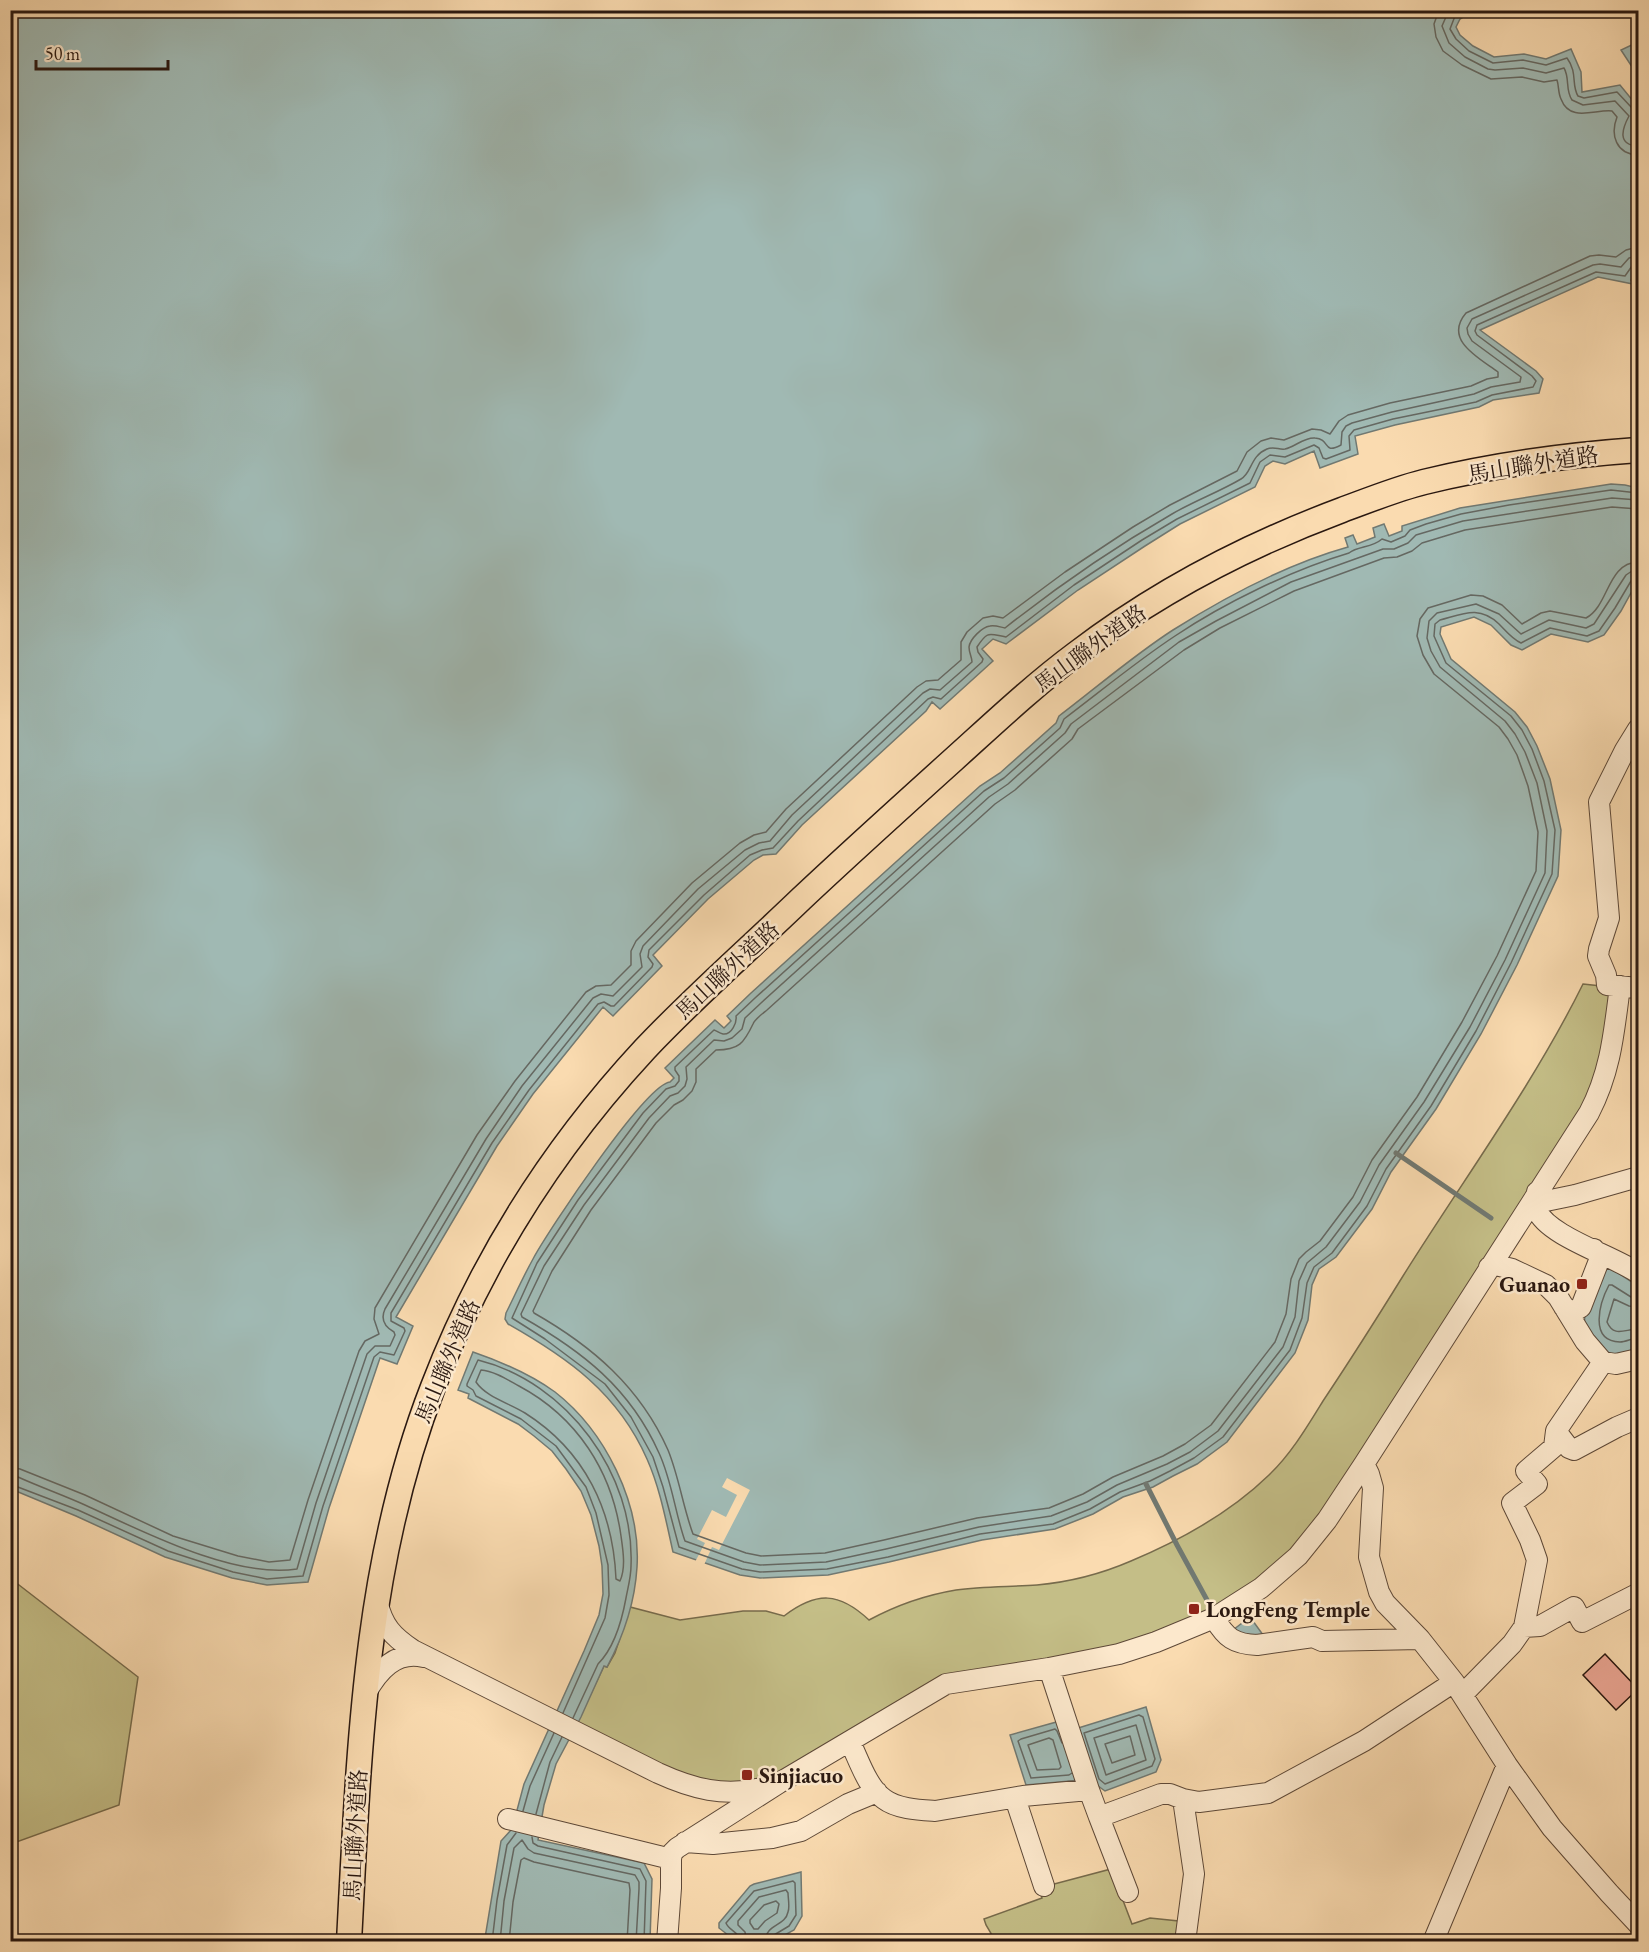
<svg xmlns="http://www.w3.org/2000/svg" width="1649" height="1952" font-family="'EB Garamond','Noto Serif TC',serif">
<rect width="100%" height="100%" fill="#fadbb0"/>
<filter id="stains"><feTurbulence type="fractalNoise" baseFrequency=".00333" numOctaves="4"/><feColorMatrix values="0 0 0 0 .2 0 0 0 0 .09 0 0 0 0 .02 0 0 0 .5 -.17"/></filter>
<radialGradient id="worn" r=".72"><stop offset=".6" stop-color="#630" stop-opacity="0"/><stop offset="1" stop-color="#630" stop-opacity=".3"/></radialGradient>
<!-- green -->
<path fill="#c4be87" stroke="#776b4c" stroke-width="1.5" d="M1583 984 1610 987 1608 1066 1310 1542 1195 1628 946 1684 779 1783 721 1793 574 1729 604 1666 607 1667 615 1653 630 1607 680 1620 743 1611H766L784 1616C817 1591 839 1592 869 1620 895 1606 926 1595 956 1590 982 1586 1010 1587 1037 1585 1070 1582 1101 1574 1131 1561 1181 1540 1230 1513 1269 1475 1291 1454 1307 1427 1323 1401 1351 1359 1377 1318 1403 1276 1463 1180 1533 1085 1583 984Z
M10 1578 138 1677 119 1805 11 1844Z
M1111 1869 1132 1924 1150 1918 1188 1922 1185 1941 996 1942 986 1925 984 1919 1042 1898 1039 1888Z"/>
<!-- water -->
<path fill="#a0b9b3" stroke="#717972" stroke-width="1.5" d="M10 11H1473L1460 19 1456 27 1460 35 1473 46 1494 57 1524 54 1546 59 1571 49 1581 72 1582 92 1620 85 1638 107V127L1634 132 1638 133V265L1631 280 1638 283V285L1598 277 1480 330 1536 371 1543 379 1539 393 1493 400 1479 407 1395 425 1355 436 1358 454 1320 468 1314 451 1285 464 1273 461 1265 466 1255 487 1180 524 1145 546 1078 590 1006 644 993 639 982 649 993 661 940 709 932 702 926 711 802 825 776 854 763 855 754 860 708 899 653 955 662 966 613 1016 603 1007 533 1094 497 1146 396 1317 413 1326 397 1364 380 1358 329 1508 308 1582 267 1585 232 1578 165 1557 76 1516 11 1489Z
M1638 42V76L1621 50Z
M1611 484 1625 485 1638 488V580L1621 611 1604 635 1588 642 1551 634 1522 650 1511 645 1491 625 1474 617 1441 627 1440 634 1451 659 1515 712 1527 727 1537 746 1550 779 1561 830 1558 876 1517 965 1481 1034 1436 1109 1391 1172 1372 1209 1336 1257 1319 1269 1312 1285 1308 1320 1295 1353 1227 1442 1197 1464 1173 1476 1153 1487 1123 1497 1093 1514 1055 1529 982 1540 889 1562 828 1575 760 1578 740 1575 673 1552C666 1521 660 1488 647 1459 618 1393 568 1358 508 1324L505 1319 506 1313C515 1295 523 1277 533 1259 548 1231 645 1085 670 1082L674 1078 665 1068 715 1020 724 1028 731 1021 727 1016 751 993 980 786 1000 773 1056 723 1059 716C1096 688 1134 655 1173 630 1227 596 1287 564 1348 547L1345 538 1353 535 1357 544 1375 537 1373 528 1384 524 1389 536 1402 531V526L1460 508Z
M1603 1263 1638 1286V1350L1623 1356 1605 1353 1584 1327 1585 1314Z
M473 1352C502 1362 530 1374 555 1392 605 1431 641 1503 637 1567 635 1602 623 1637 607 1667L604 1666 581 1717 556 1764 544 1805 538 1840 644 1863 652 1879 650 1941 487 1942 485 1938 501 1841 512 1829 524 1784 584 1651 599 1615 603 1594 602 1566 599 1546 591 1515 581 1491 566 1469 552 1451 534 1436 518 1424 468 1398 469 1394 458 1390Z
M1250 1617 1266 1639 1229 1633Z
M1146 1707 1161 1760 1156 1772 1105 1791 1094 1783 1075 1729Z
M1060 1721 1081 1780 1026 1785 1010 1735Z
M801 1872 802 1916 794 1930 774 1941 737 1942 719 1928V1923L750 1886 754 1884Z"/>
<!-- pier -->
<path fill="#fadbb0" d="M727 1478 750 1490 719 1550 712 1547 704 1565 695 1562 705 1543 697 1539 712 1510 726 1517 737 1495 722 1487Z"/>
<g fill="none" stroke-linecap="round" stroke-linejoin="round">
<!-- shore -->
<path stroke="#656862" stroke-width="1.5" d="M1439 10 1434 24 1436 37 1443 51 1462 65 1491 79 1522 77 1544 82 1557 80C1559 86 1558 93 1561 99 1570 123 1595 109 1612 111L1617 117C1610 135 1616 154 1638 155
M1449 10 1442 26 1449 43 1465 57 1488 69 1495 70 1523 68 1546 73 1564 68C1570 78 1565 90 1572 100L1583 105 1615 101 1629 116C1622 129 1617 145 1638 146
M1462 10 1455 16 1450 29 1456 39 1469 51 1493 63 1523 60 1546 65 1567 58C1578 73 1571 85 1578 96L1584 98 1617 92 1632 108 1638 110
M1638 493 1611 490 1509 505 1461 514 1426 524 1410 530 1405 536 1391 542 1382 539C1372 548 1358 546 1349 553 1292 570 1224 603 1175 636 1137 661 1101 691 1064 719L1060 728 1004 778 984 791 755 998 736 1016C737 1022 732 1035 723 1034 719 1033 717 1031 714 1030L675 1067V1070L679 1076V1081L675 1086 666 1089 643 1113 578 1200 537 1263 512 1318 545 1339 605 1384 631 1417 653 1457 663 1487 679 1547 742 1569 760 1572 827 1569 888 1557 980 1534 1053 1524 1090 1509 1120 1492 1150 1481 1170 1471 1194 1458 1223 1437 1290 1350 1302 1318 1307 1283 1314 1267 1332 1253 1367 1206 1386 1169 1431 1106 1476 1031 1511 963 1552 874 1555 830 1544 781 1532 749 1522 730 1511 716 1446 663 1434 636 1435 624 1440 620C1463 614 1479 605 1499 624 1506 631 1512 639 1521 643L1550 628 1587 636 1599 631 1615 608 1631 581 1638 578
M1638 500 1612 498 1463 521 1416 535 1408 543 1394 549H1383L1291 582 1216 621 1179 642 1071 724 1065 733 1008 784 989 797 761 1003 745 1018 742 1029 732 1038 724 1041 714 1040 686 1067 687 1079 685 1086 678 1093 670 1096 649 1118 584 1205 544 1266 521 1314 522 1317C582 1351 630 1388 659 1453 672 1481 675 1513 685 1541L744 1562 760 1565 826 1562 886 1549 979 1527 1051 1516 1087 1502 1117 1485 1167 1464 1190 1452 1218 1431 1283 1347 1295 1317 1299 1281 1307 1263 1326 1247 1360 1202 1379 1165 1424 1102 1470 1027 1505 960 1545 873 1547 831 1537 783 1525 752 1515 734 1505 721 1440 667 1431 651 1427 638 1429 621 1437 613 1476 604 1499 614 1521 634 1549 620 1586 628 1594 624 1626 575 1632 571H1638
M1638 509 1612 507 1465 530 1422 543 1412 551 1397 557 1384 558 1294 591 1220 628 1184 650 1078 729 1072 739 1015 790 995 804 767 1010C762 1014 755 1019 753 1024 744 1043 739 1050 716 1050L696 1069V1082L692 1091 683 1100 674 1105 656 1123 591 1210 552 1271 533 1311 534 1313C592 1346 640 1387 668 1450 679 1477 683 1507 693 1534L746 1553 761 1556 825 1553 884 1540 977 1518 1049 1508 1083 1494 1113 1477 1163 1456 1185 1444 1211 1425 1275 1342 1286 1314 1291 1279 1299 1259 1306 1252 1320 1241 1353 1197 1372 1160 1417 1097 1462 1022 1497 956 1536 871 1538 832 1528 786 1517 755 1508 739 1499 727 1434 674 1423 655 1417 636 1420 619 1428 608 1471 595 1483 596 1502 605 1522 624 1541 613 1550 611 1586 618C1609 606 1607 563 1638 562
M1638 1298 1631 1297 1612 1285H1609C1600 1302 1588 1341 1620 1342 1626 1342 1632 1338 1638 1338
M1638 1307 1629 1306 1614 1299 1607 1322C1614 1338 1625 1329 1638 1329
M481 1370C494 1371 508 1380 519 1386 577 1417 612 1471 621 1536 623 1550 626 1568 620 1581L616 1579C613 1510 585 1451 525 1413 509 1403 486 1397 476 1382Z
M10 1467 20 1469 85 1495 173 1536 238 1556 269 1562 290 1560 308 1500 359 1351 365 1341 379 1334 374 1319 375 1308 477 1135 515 1081 586 992 596 986 611 985 631 965V951L636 941 692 883 740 843 754 835 766 832 786 809 917 687 926 681 938 680 961 660V642L967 632 983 618 993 616 1003 618 1065 572 1133 527 1170 505 1237 471 1247 452 1261 441 1271 438 1284 440 1312 429 1321 430 1330 434 1339 421 1348 415 1390 403 1471 386 1487 379 1498 377V372C1479 358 1443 340 1466 313L1590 256 1599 255 1616 257 1626 250 1638 247
M10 1476 18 1477C40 1487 63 1495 85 1505 142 1531 234 1579 297 1569L316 1503 367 1354 375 1346H390L395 1335 394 1332C385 1327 380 1320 385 1309L486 1139 522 1086 593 998 601 994 613 996 642 967 640 954 643 946 698 889 745 850 759 843 770 841 792 815 923 693 930 689 940 690 972 662C972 657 969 653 969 647 970 639 982 627 990 626 995 625 1000 627 1005 628 1058 586 1113 548 1172 514 1194 501 1219 492 1241 479 1252 473 1250 456 1267 449 1274 446 1279 450 1285 449 1295 447 1304 437 1315 438 1331 439 1322 455 1341 445L1342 432 1346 426 1352 423 1392 412 1474 394 1491 387 1520 382 1521 377 1472 341 1468 334 1467 328 1472 319 1593 265 1600 264 1621 267 1629 258 1638 256
M10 1484 78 1510 168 1551 233 1572 267 1579 303 1576 323 1506 374 1357 380 1352 394 1355 405 1331 404 1328 391 1321V1313L492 1143 529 1090 598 1004 604 1002 611 1006H614L652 967 653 964 648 957 649 950 704 895 750 855 762 850 773 848 798 821 928 699 933 697 941 699 982 662 983 659 978 652 977 647C988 630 989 634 1006 637L1074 585 1142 540 1177 519 1250 483 1260 462 1270 455 1285 457 1314 445 1319 448 1323 458 1326 459 1350 450 1349 436 1354 430 1393 419 1476 402 1492 395 1533 387 1536 381 1532 376 1477 335 1475 331 1477 325 1596 272 1625 276 1632 266 1638 264
M563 1713 605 1618 609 1595 608 1565 596 1513 586 1487 556 1446 521 1419 476 1396 473 1390 467 1386V1384L478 1360C567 1382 635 1474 631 1566 631 1577 628 1587 626 1598 622 1620 614 1648 598 1664L573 1718
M1139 1715 1143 1717 1155 1759 1152 1766 1105 1784 1099 1779 1084 1733Z
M1136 1725 1146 1760 1106 1775 1094 1738Z
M1130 1736 1135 1755 1112 1763 1105 1744Z
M1049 1738 1053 1740 1061 1767 1059 1769 1037 1770 1028 1745Z
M1062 1743 1057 1731 1055 1729 1021 1739 1018 1741 1031 1778 1069 1775 1072 1773
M523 1811 530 1786 554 1733
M536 1814 550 1762 562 1737
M532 1837 533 1843 538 1846 640 1869 646 1881 644 1942
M776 1901 779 1904 777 1913 765 1921 758 1929H754L750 1923V1920L764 1905Z
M492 1942 497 1900 507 1845 516 1833
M500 1942 504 1901 514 1848 522 1840 528 1849 534 1853 635 1875 639 1882V1889L636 1942
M509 1942 513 1902 521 1860 524 1858 534 1862 629 1883 630 1890 627 1942
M740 1942C740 1932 729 1931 726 1923L754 1891 793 1881 795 1883 796 1915 789 1926 774 1935 772 1942
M747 1942 745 1932 738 1925V1921L759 1897 786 1890 788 1893C788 1898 790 1907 788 1912 785 1927 766 1923 765 1942"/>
<!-- stream -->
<path stroke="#717972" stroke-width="5" d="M1396 1153 1491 1218
M1146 1484 1177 1545 1207 1600"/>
</g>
<!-- building -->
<path fill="#eca795" stroke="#2a1810" stroke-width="1.5" d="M1605 1654 1638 1689 1616 1710 1583 1675Z"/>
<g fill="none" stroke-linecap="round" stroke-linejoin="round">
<defs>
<path id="minor" d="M1638 729 1625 750 1599 802 1609 918 1599 949 1598 956 1606 975 1607 985 1638 988
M1537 1192C1536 1198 1535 1204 1537 1210 1547 1236 1614 1256 1638 1273
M1536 1201 1541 1202 1575 1195 1638 1177
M1489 1267 1496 1265 1512 1269 1546 1285 1558 1297 1585 1341 1603 1362 1616 1364 1638 1359
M1564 1307C1571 1311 1574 1312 1581 1307L1600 1258 1594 1249
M1556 1431 1569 1448 1574 1450 1617 1427 1638 1418
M1364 1464 1369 1474 1373 1488 1369 1557 1379 1592 1385 1603 1420 1639 1454 1682 1507 1765 1552 1828 1609 1893 1638 1924
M377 1601C383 1626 392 1636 413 1650L658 1773C693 1789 724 1797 762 1788
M1214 1618C1226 1638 1234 1644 1257 1645L1313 1637 1322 1641 1420 1639
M1524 1627 1540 1626 1574 1607 1582 1622 1637 1594 1638 1597
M366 1693C378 1671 396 1650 424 1657
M1463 1694 1512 1644 1524 1627 1537 1560 1530 1540 1512 1503 1537 1484 1526 1471 1554 1447 1556 1431 1603 1362
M850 1742C859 1760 867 1787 884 1799 897 1809 920 1810 935 1811L1023 1796 1089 1790 1049 1668
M1089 1790 1099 1817 1161 1794H1170L1183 1799 1194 1874 1185 1942
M1015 1798 1044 1886
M1183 1799 1199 1802 1268 1793 1364 1741 1454 1682
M1099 1817 1128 1892
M508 1819 671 1859
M685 1842 713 1844 772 1838 801 1831 848 1804 877 1792
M667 1942 671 1888V1859L672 1853 677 1848 779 1783 946 1684 1049 1668 1119 1654 1156 1642 1214 1618 1261 1588 1298 1556 1327 1520 1364 1464 1589 1113C1611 1071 1614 1032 1620 986
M1433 1942 1507 1765"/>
<path id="major" d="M349 1942C359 1754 364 1564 433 1387 481 1262 554 1147 645 1049 694 997 749 949 801 899 851 852 902 806 953 760 993 724 1033 686 1076 654 1156 593 1248 545 1342 510 1369 500 1396 489 1424 482 1494 465 1567 455 1638 450"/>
</defs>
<!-- minor casing -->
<use href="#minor" stroke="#5e4938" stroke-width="22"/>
<!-- major casing -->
<use href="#major" stroke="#2a1810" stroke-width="27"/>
<!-- minor -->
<use href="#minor" stroke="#fce8cc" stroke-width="20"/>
<!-- major -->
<use href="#major" stroke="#fadbb0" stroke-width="24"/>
</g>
<!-- markers -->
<g fill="#8f2418" stroke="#fce8cc" stroke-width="2">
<rect x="1576" y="1278" width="12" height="12" rx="3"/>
<rect x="1188" y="1603" width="12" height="12" rx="3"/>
<rect x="741" y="1769" width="12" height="12" rx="3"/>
</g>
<g text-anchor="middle" stroke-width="5" stroke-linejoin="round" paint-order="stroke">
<!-- street labels -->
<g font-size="22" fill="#2a1810" stroke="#fce8cc">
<text transform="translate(1533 464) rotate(-9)" y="8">馬山聯外道路</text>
<text transform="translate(1090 648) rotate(-36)" y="8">馬山聯外道路</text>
<text transform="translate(727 970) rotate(-43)" y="8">馬山聯外道路</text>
<text transform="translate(447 1361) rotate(-67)" y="8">馬山聯外道路</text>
<text transform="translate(355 1835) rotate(-87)" y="8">馬山聯外道路</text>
</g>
<!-- poi labels -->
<g font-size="22" font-weight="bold" fill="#2a1810" stroke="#fce8cc" text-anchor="start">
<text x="1570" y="1292" text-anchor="end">Guanao</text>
<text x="1206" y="1617">LongFeng Temple</text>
<text x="759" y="1783">Sinjiacuo</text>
</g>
</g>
<!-- margin -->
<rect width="1649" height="1952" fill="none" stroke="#fadbb0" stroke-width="36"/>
<rect x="12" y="12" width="1625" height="1928" fill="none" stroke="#2a1810" stroke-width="3"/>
<rect x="18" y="18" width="1613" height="1916" fill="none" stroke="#2a1810" stroke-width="1.5"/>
<!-- scale -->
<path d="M36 60v9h132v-9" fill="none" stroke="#2a1810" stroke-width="3"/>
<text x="45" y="60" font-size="18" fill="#2a1810" stroke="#fce8cc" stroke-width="4.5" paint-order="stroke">50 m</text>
<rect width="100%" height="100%" filter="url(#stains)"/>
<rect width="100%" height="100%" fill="url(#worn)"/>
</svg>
